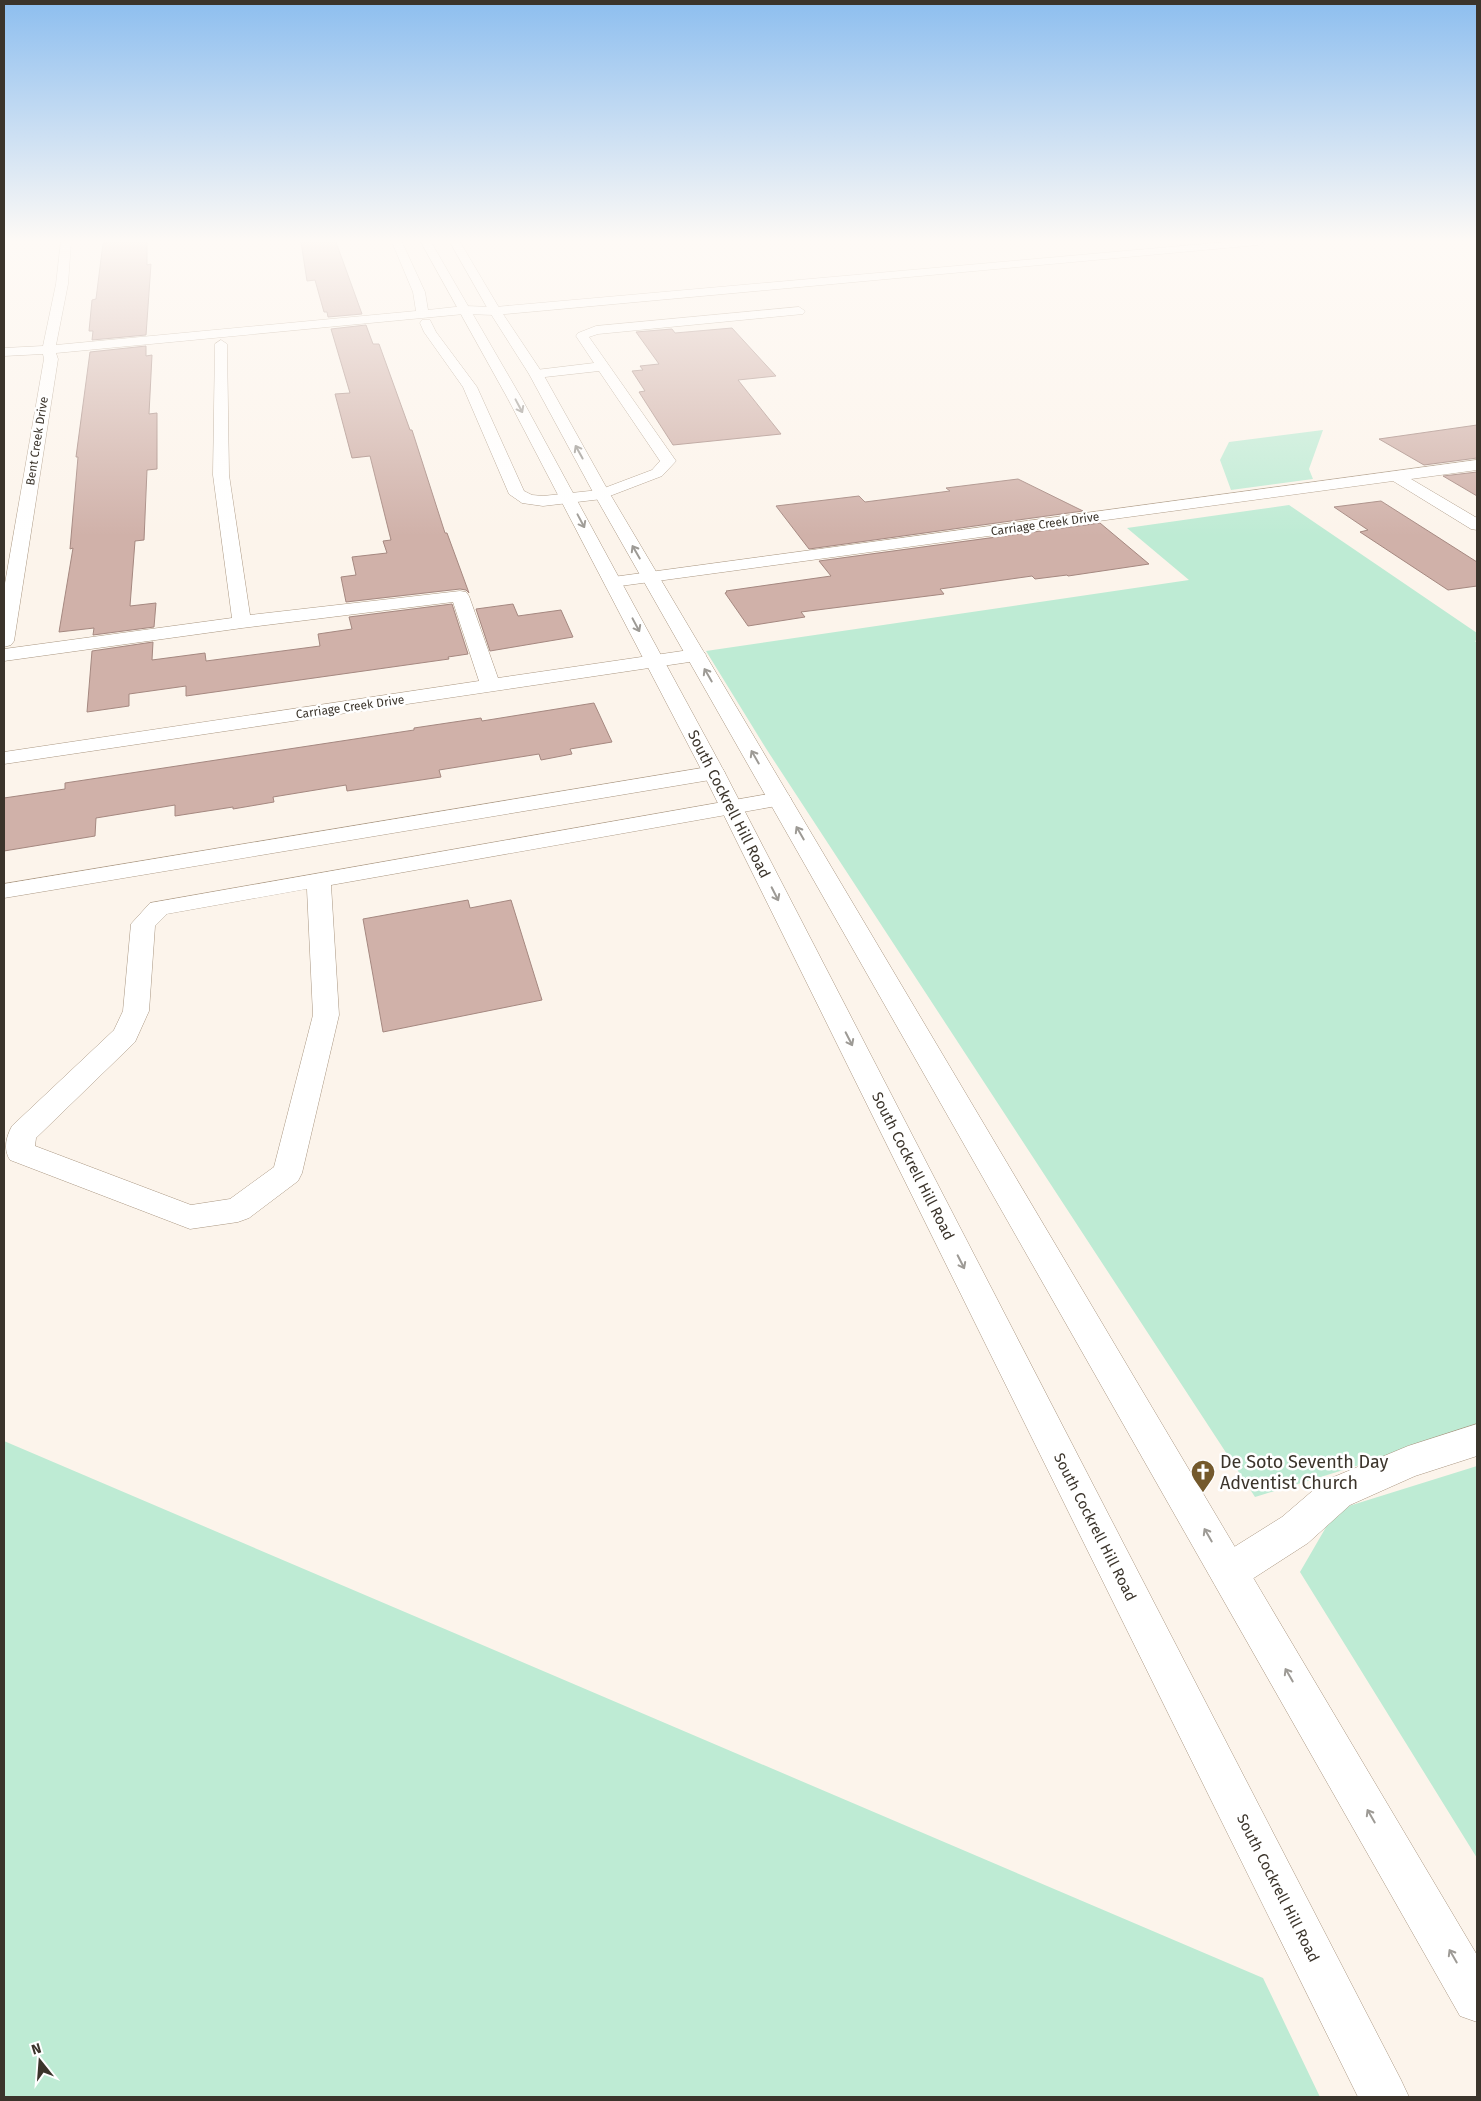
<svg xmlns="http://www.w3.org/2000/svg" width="1481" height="2101" font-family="'Fira Sans',sans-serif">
<rect width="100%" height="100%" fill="#fcf4eb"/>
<!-- green -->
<path fill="#beebd4" d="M1323 430 1309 469 1313 479 1231 490 1220 460 1229 442Z
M1289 505 1477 633V640L1475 641 1477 643V1429L1255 1497 767 750 706 651 1189 580 1127 528Z
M4 1441 1263 1978 1320 2097H4Z
M1477 1466V1858L1300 1572 1336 1510Z"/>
<!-- building -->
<path fill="#d0b1a9" stroke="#a58880" d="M122 242H147V265L151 264 146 335 92 340 93 331H89L92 300 96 299 103 243Z
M301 242H336L362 314 328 317 327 312H324L315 280 307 281Z
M366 325 373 344H379L410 430H412L445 533H447L469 593 466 590 460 589 346 602 341 577 356 575 352 557 387 553 383 541 391 540 370 456 352 458 335 394 350 393 331 329Z
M732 328 776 376 738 380 781 434 673 445 639 392 645 391 632 371 643 370 640 366 659 364 636 332 672 329 675 333Z
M146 346V356L152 355 149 414 157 413V469L147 470 144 540 135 541 130 606 156 603 154 627 93 635 94 628 59 632 73 548 70 549 78 457H76L90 352Z
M1477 425V458L1424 465 1379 439Z
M1477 472V496L1443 476Z
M1018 479 1083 511 809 549 776 506 859 496 865 502 950 491 946 488Z
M1381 501 1477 562V586L1448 590 1360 532 1368 530 1334 507Z
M1100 523 1149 564 1068 576 1067 575 1035 579 1032 576 940 589 944 594 801 612 805 617 748 626 725 593 727 592 726 591 831 576 819 561Z
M452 604 468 654 448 657 449 659 186 696V686L129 694V706L87 712 92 651 153 642 152 660 205 653 206 661 320 646 318 634 352 629 349 617Z
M513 604 518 616 561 610 573 637 490 651 476 609Z
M594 703 612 742 570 749 572 754 541 760 539 754 439 770 441 777 347 791 346 785 273 797 274 802 233 809V807L175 816V805L96 818 95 836 4 851V798L65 789V783L414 730V728L481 718 482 721Z
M468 900 470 908 511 900 542 1000 383 1032 363 919Z"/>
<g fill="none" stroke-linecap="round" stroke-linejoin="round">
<defs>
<path id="minor" d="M61 242H71L68 284 56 345 416 311 413 292 392 242H402L425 292 428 310 464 306 495 307 1226 242H1263L1258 245 495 315 464 314 56 353 58 359 14 641 11 645 4 647V589L44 359 43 354 4 356V348L43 346 56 284Z
M799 307 805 311 803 314 598 334 589 337 676 461 662 476 602 499 543 506 522 503 509 494 463 387 424 332 420 323 422 320H430L436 332 477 387 524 491 532 495 543 496 599 490 652 470 660 461 599 371 536 378 529 374 536 370 594 363 576 336 578 333 596 326Z
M221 340 227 344 229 475 250 615 460 591 466 592 469 596 498 678 696 649 703 651 706 655 703 659 696 661 4 764V752L479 681 453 602 242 628 4 661V649L232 618 213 475 215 344Z
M1477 460V470L1411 479 1477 518V530L1471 529 1393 481 613 587 607 586 604 582 607 578 613 577Z
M714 766 722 768 725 773 722 778 4 898V884Z
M780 792 788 794 791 799 788 804 331 885 339 1015 302 1173 298 1181 249 1218 238 1222 190 1229 10 1160C3 1149 6 1137 12 1126L114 1030 123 1011 131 924 150 903ZM307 889 313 1015 274 1167 230 1199 191 1205 35 1146 36 1138 135 1042 149 1011 155 926 167 914Z
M1477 1424V1456L1415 1476 1350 1505 1308 1543 1243 1585 1229 1591 1215 1585 1210 1572 1215 1559 1282 1517 1324 1481 1408 1446Z"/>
<path id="major" d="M421 242H431L522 399 725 773 1401 2080 1409 2097H1358L703 773 508 399Z
M450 242H460L501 311 543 374 610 494 1477 1955V2022L1460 2016 594 494 529 374 489 311Z"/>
</defs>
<!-- minor casing -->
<use href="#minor" stroke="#aa9782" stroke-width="1"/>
<!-- major casing -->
<use href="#major" stroke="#aa9782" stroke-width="1"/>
<!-- minor -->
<use href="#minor" fill="#fff" fill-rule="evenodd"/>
<!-- major -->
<use href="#major" fill="#fff" fill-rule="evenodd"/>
</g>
<!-- one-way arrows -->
<defs><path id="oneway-shaft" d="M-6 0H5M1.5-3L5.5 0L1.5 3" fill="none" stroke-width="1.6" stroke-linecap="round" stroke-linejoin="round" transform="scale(1.25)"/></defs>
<g stroke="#9d9a95">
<use href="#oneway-shaft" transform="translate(519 406) rotate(62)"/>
<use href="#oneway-shaft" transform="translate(579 452) rotate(-119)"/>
<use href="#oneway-shaft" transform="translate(581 521) rotate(62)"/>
<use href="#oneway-shaft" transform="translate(636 552) rotate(-120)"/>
<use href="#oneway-shaft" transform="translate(636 625) rotate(62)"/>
<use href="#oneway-shaft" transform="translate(708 675) rotate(-120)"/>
<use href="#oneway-shaft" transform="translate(755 757) rotate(-120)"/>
<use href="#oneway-shaft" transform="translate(800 833) rotate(-120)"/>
<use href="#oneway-shaft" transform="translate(775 894) rotate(63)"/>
<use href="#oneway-shaft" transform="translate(849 1039) rotate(63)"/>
<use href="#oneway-shaft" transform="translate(961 1262) rotate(63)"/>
<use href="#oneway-shaft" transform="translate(1208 1535) rotate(-120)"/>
<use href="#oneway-shaft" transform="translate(1289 1675) rotate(-120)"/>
<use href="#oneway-shaft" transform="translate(1371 1816) rotate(-120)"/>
<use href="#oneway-shaft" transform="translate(1453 1956) rotate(-120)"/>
</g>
<!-- sky -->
<linearGradient id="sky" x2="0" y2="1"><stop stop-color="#8dbeef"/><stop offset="0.45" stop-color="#fefaf6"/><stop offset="1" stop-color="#fefaf6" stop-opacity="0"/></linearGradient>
<rect width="1481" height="536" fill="url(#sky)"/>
<!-- icons -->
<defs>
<symbol id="church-pin" viewBox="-11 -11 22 30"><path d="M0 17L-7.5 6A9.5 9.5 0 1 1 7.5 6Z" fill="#74592c" stroke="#fff"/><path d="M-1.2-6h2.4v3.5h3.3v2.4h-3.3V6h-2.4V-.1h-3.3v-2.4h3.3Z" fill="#fff"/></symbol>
</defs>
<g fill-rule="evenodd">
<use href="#church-pin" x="1189" y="1458" width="28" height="38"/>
</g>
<g text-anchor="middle" stroke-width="5" stroke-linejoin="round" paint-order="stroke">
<!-- far-street labels -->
<g font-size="12" fill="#3b342b" stroke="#fff">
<text transform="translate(37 441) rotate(-81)" y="4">Bent Creek Drive</text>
<text transform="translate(1045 524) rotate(-8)" y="4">Carriage Creek Drive</text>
<text transform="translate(350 707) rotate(-8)" y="4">Carriage Creek Drive</text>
</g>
<!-- street labels -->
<g font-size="15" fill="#3b342b" stroke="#fff">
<text transform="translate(729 804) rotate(63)" y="5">South Cockrell Hill Road</text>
<text transform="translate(913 1166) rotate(63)" y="5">South Cockrell Hill Road</text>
<text transform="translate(1095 1527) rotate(63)" y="5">South Cockrell Hill Road</text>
<text transform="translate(1278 1888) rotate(63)" y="5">South Cockrell Hill Road</text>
</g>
<!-- near-poi labels -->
<g font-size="18" fill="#3b342b" stroke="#fff" text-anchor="start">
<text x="1220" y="1468">De Soto Seventh Day<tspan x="1220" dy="21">Adventist Church</tspan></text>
</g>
</g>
<!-- border -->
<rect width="1481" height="2101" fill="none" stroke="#3b342b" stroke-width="10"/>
<!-- north arrow -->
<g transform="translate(40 2061) rotate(343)" stroke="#ffffff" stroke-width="4" paint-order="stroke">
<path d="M0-4L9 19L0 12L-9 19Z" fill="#3b342b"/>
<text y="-8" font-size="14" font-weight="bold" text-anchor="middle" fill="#3b342b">N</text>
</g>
</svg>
